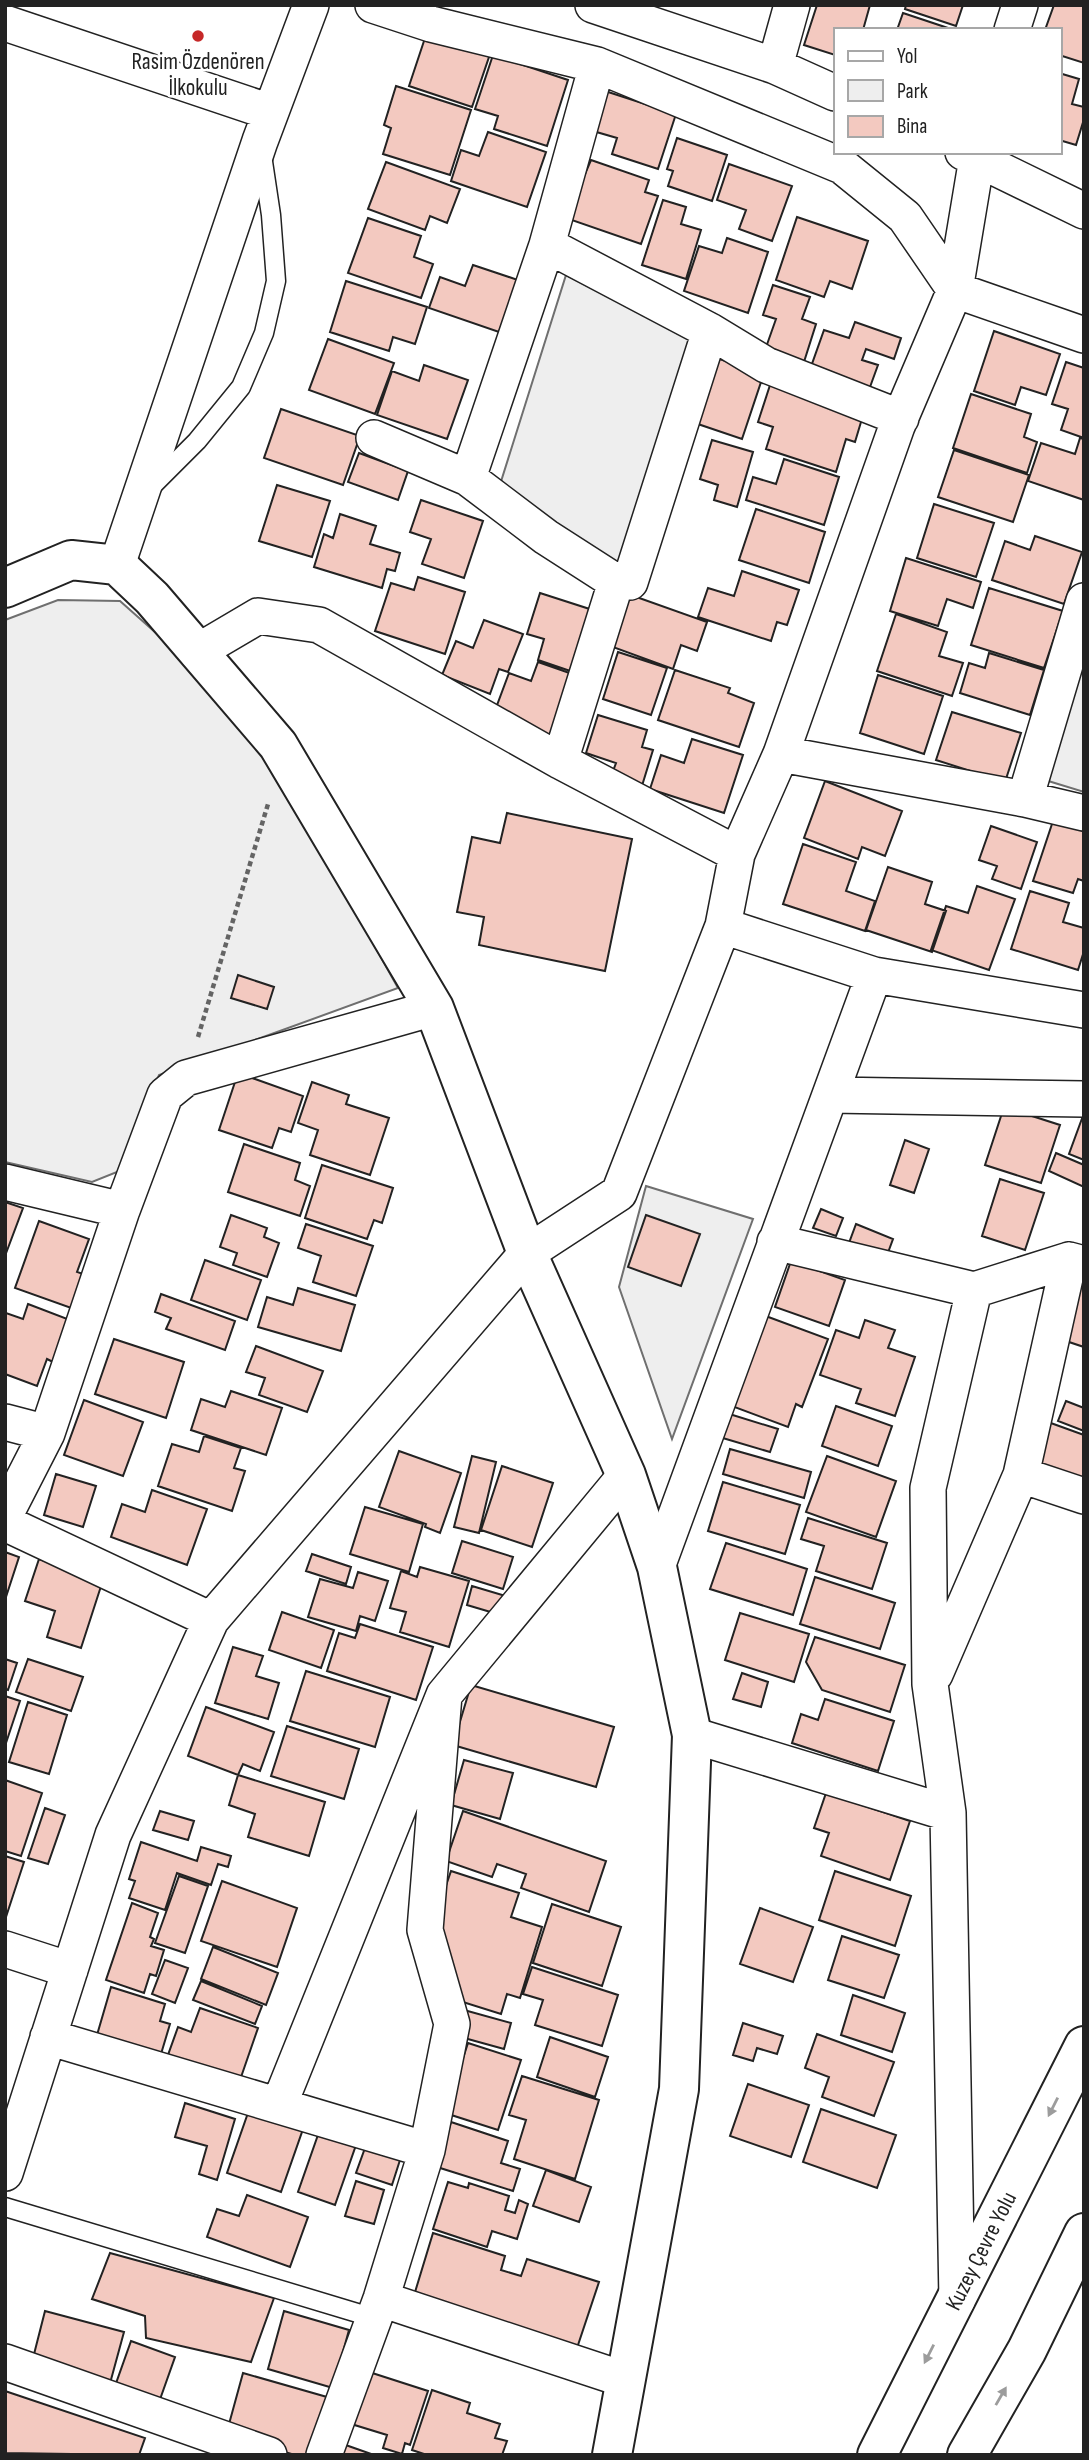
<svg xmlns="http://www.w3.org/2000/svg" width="1089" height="2460" font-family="'Sofia Sans Condensed',sans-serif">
<rect width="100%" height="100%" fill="#fff"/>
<!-- green -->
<path fill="#eee" stroke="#6f6f6f" stroke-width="2" d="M566 275 694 340 621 565 498 491Z
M58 600 120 601 174 649 268 754 398 988 159 1075 122 1170 92 1182 5 1162V620Z
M1084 658V792L1045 780Z
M646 1186 753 1219 672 1439 619 1287Z"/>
<!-- building -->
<path fill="#f3c9c0" stroke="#222" stroke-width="2" d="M817 5H870L863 30H835V55L804 45Z
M906 5H963L956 26 905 9Z
M1054 5H1084V63L1059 55V30H1045Z
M903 13 954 30H897Z
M427 32 490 54 472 107 409 86Z
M493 55 568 80 547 146 494 129 498 116 475 109Z
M1059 73 1079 79 1072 104 1084 107V119L1076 145 1059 140Z
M396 86 471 110 450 175 383 154 391 128 384 125Z
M605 91 676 114 658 169 612 154 617 138 593 131Z
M488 132 546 152 527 207 451 181 461 150 479 156Z
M677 138 727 155 712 201 668 186 673 171 667 169Z
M591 160 649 180 645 192 658 196 641 244 560 216 575 171 585 174Z
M386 162 460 189 447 223 430 216 425 230 368 209Z
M729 164 792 186 772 241 739 229 746 210 717 200Z
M663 200 686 207 681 224 701 230 686 279 642 265Z
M797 217 868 241 852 289 830 281 824 297 776 280Z
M368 218 421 236 414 257 433 264 421 298 348 273Z
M727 238 768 252 748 313 684 291 699 246 722 253Z
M473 265 518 280 499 332 429 308 440 277 465 286Z
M346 281 427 307 415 344 393 337 389 351 330 332Z
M773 285 810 297 802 319 816 324 803 365 764 353 776 319 763 315Z
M855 322 901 338 894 359 866 349 862 360 878 365 866 398 807 378 824 330 849 338Z
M994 331 1060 354 1046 395 1021 387 1015 405 974 391Z
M328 339 394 363 375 414 309 390Z
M713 357 764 373 742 439 692 422Z
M1066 362 1084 368V438L1061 430 1068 409 1052 404Z
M424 365 468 380 447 439 377 415 392 371 419 381Z
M771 382 864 412 855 442 846 439 836 472 766 449 773 427 758 422Z
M971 394 1031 414 1024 437 1037 442 1027 473 953 448Z
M281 409 360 436 343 485 264 458Z
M1080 438 1084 439V500L1028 481 1041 443 1075 454Z
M712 440 753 452 737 507 714 500 718 485 700 479Z
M954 450 1029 475 1013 522 938 497Z
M359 453 408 471 398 500 348 482Z
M784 459 839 477 824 525 746 500 753 477 776 484Z
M277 485 330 501 312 557 259 541Z
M421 500 483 521 464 578 422 564 431 539 410 532Z
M934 504 994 523 976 577 917 558Z
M756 509 825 532 809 583 739 560Z
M340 514 376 526 370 544 400 553 395 571 387 569 382 588 314 567 324 534 333 538Z
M1035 536 1082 552 1064 604 992 580 1005 541 1030 550Z
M906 558 981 582 973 608 947 599 938 626 890 611Z
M742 571 799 590 787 625 777 622 771 641 698 617 708 588 734 596Z
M418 577 465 592 445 654 375 631 391 583 414 590Z
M989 588 1063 611 1044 668 971 645Z
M540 593 602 613 582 675 538 660 544 639 527 634Z
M628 594 707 622 697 651 681 645 673 669 610 646Z
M896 614 947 632 939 656 963 663 952 696 877 671Z
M484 620 523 634 508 672 499 669 490 694 442 675 456 641 473 648Z
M618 652 667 668 651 715 603 699Z
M989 653 1044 670 1030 715 960 693 969 663 985 668Z
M538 662 581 677 559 739 493 716 509 673 531 681Z
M675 670 730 688 728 693 754 703 739 747 658 720Z
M878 675 943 696 924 754 860 733Z
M952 712 1021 733 1005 782 936 760Z
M598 715 647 730 642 747 653 750 641 789 610 779 616 763 586 753Z
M692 739 743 755 724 813 650 789 661 755 684 763Z
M825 781 902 811 885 856 862 847 858 859 804 838Z
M507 813 632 839 605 971 479 945 484 917 457 912 472 837 500 843Z
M1054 818 1084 828V881L1078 879 1073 893 1033 881Z
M991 826 1037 842 1021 889 992 879 997 866 979 860Z
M803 844 856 862 846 891 875 901 865 931 783 904Z
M888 867 932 882 925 904 946 911 932 952 866 930Z
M977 886 1015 899 989 970 931 950 946 906 968 913Z
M1030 891 1069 903 1063 922 1084 928V951L1078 970 1011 949Z
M238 975 274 987 267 1009 231 998Z
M238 1073 303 1096 291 1132 279 1128 272 1148 219 1130Z
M312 1082 349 1095 346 1104 389 1118 370 1175 310 1155 318 1130 298 1123Z
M1004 1107 1060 1125 1041 1183 985 1165Z
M1084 1113V1160L1069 1154Z
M905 1140 929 1149 914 1193 890 1185Z
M244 1144 300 1163 295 1180 310 1186 300 1216 228 1192Z
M1056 1153 1084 1165V1187L1049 1171Z
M322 1165 393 1188 382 1223 374 1220 367 1239 305 1218Z
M1000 1179 1044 1193 1025 1250 982 1236Z
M5 1202 23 1208 5 1256Z
M821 1209 843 1218 836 1236 813 1228Z
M231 1215 267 1228 264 1237 279 1243 267 1277 233 1265 237 1253 220 1247Z
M646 1215 700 1234 681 1286 628 1267Z
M39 1221 89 1239 77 1272 86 1275 74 1309 15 1288Z
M306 1224 373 1246 356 1296 313 1282 321 1256 298 1248Z
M856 1224 893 1239 886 1258 849 1243Z
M205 1260 261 1280 247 1320 191 1300Z
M791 1261 845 1280 829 1326 775 1307Z
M1077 1286 1084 1288V1347L1060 1339Z
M298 1288 355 1305 341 1351 258 1327 267 1297 293 1305Z
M161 1294 235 1321 225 1350 166 1329 171 1318 155 1312Z
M28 1304 70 1320 55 1363 47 1359 37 1386 5 1374V1316L6 1313 23 1319Z
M763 1315 828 1339 802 1407 796 1404 788 1427 729 1405Z
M865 1320 895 1330 888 1348 915 1357 895 1416 856 1403 861 1389 820 1375 836 1330 859 1338Z
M114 1339 184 1362 166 1418 95 1394Z
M256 1346 323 1371 307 1412 259 1395 265 1378 246 1372Z
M231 1391 282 1408 266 1455 191 1430 201 1399 225 1407Z
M84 1400 143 1422 123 1476 64 1455Z
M1066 1401 1084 1408V1431L1058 1421Z
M836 1406 892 1426 878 1466 822 1446Z
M723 1412 778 1429 770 1452 716 1436Z
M1048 1422 1084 1435V1481L1034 1463Z
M204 1436 241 1448 234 1468 245 1471 232 1511 158 1486 172 1444 199 1452Z
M730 1449 811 1472 804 1498 723 1474Z
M399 1451 461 1473 440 1533 425 1527 426 1524 379 1507Z
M472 1456 496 1462 479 1533 454 1527Z
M827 1456 896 1481 876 1537 806 1512Z
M502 1466 553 1483 532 1547 481 1530Z
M56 1474 96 1486 83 1527 44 1515Z
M723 1482 800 1505 785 1554 708 1531Z
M152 1490 207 1509 187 1565 111 1537 122 1504 145 1512Z
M365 1507 423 1524 409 1572 350 1554Z
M808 1518 887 1543 872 1589 816 1571 824 1546 801 1539Z
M462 1541 513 1557 503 1589 452 1573Z
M726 1543 807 1569 793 1615 710 1589Z
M5 1552 19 1557 5 1600Z
M312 1554 351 1567 346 1584 306 1571Z
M39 1559 103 1580 81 1648 47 1637 55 1611 25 1601Z
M420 1567 469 1581 449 1647 400 1632 406 1612 390 1608 401 1571 417 1577Z
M358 1572 388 1581 375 1621 360 1616 356 1631 308 1617 320 1579 353 1588Z
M815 1577 895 1603 880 1649 800 1624Z
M472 1586 509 1597 504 1616 467 1605Z
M282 1612 334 1630 321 1668 269 1650Z
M740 1613 809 1634 794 1682 725 1660Z
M360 1624 433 1647 416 1700 327 1671 339 1633 355 1638Z
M815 1637 905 1665 890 1712 822 1690 806 1662Z
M233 1647 263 1656 256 1676 279 1683 268 1719 215 1703Z
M5 1659 17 1663 8 1690 5 1689Z
M28 1659 83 1677 71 1711 16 1692Z
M306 1671 390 1697 375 1747 290 1721Z
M742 1673 768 1682 761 1707 733 1699Z
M471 1685 614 1727 596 1787 453 1745Z
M5 1696 20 1701 5 1746Z
M825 1699 894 1721 878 1771 792 1743 801 1714 818 1720Z
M28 1702 67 1715 49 1774 9 1762Z
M206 1707 274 1732 260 1771 243 1764 238 1775 188 1756Z
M287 1726 359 1749 344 1799 271 1776Z
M464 1760 513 1773 500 1819 451 1805Z
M238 1775 325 1802 309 1856 248 1837 255 1814 229 1805Z
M5 1780 42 1793 21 1856 5 1851Z
M826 1793 910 1821 890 1880 821 1856 829 1833 814 1828Z
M45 1808 65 1815 48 1864 28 1858Z
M160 1811 194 1821 188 1840 153 1830Z
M463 1811 606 1861 589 1912 521 1888 526 1874 497 1864 492 1877 446 1861Z
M141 1842 197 1861 201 1847 231 1856 228 1867 218 1864 211 1885 177 1873 165 1910 129 1898 135 1881 129 1879Z
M5 1856 24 1862 5 1920Z
M451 1871 519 1893 511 1917 542 1927 520 1998 507 1994 501 2014 450 1998 437 1912Z
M835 1871 911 1896 895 1946 819 1920Z
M179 1876 208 1886 185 1953 155 1943Z
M222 1881 297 1908 277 1967 201 1941Z
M132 1903 158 1913 150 1937 154 1939 151 1946 164 1950 156 1976 150 1974 144 1993 106 1980Z
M552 1904 621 1927 602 1986 533 1963Z
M760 1908 813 1927 793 1982 740 1964Z
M842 1936 899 1955 884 1998 828 1980Z
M213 1947 278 1973 266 2005 201 1979Z
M165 1960 188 1968 175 2003 152 1994Z
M532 1967 618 1995 602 2046 535 2025 543 2000 523 1994Z
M201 1981 262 2006 255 2024 193 2000Z
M111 1987 165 2004 160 2021 170 2024 161 2054 97 2035Z
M853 1995 905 2013 892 2052 841 2035Z
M200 2008 258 2028 240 2080 168 2055 178 2027 191 2032Z
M464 2010 511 2023 504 2049 457 2036Z
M743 2023 783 2036 777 2054 757 2048 753 2061 733 2055Z
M817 2034 894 2062 874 2116 822 2097 829 2077 805 2068Z
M550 2037 608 2057 595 2097 537 2077Z
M468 2043 521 2060 498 2130 445 2113Z
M522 2076 599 2100 575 2179 514 2159 526 2120 509 2115Z
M748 2084 809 2105 791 2157 730 2136Z
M185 2103 235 2119 217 2180 199 2174 207 2146 175 2137Z
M821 2109 896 2135 877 2188 803 2162Z
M249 2110 303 2129 281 2192 227 2173Z
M451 2122 508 2141 501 2163 520 2169 513 2191 437 2167Z
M319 2132 356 2145 335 2205 298 2192Z
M365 2148 400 2160 392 2185 356 2173Z
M546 2170 591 2187 579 2222 533 2206Z
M356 2181 384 2190 374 2224 345 2216Z
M448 2182 468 2188 469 2183 509 2196 505 2210 515 2213 519 2200 528 2204 517 2239 492 2231 487 2247 433 2229Z
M247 2195 308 2217 290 2267 207 2237 217 2209 239 2216Z
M433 2233 505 2256 501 2270 521 2276 527 2259 599 2282 575 2354 412 2302Z
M110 2253 274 2298 251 2362 146 2338 145 2316 92 2299Z
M45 2311 124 2332 109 2387 31 2366Z
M284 2311 349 2330 333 2388 268 2369Z
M131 2341 175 2357 158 2405 114 2389Z
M366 2371 428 2391 410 2445 405 2443 402 2454 383 2448 387 2435 348 2423Z
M243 2373 327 2397 311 2455H295L226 2435Z
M432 2390 470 2403 467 2413 500 2424 495 2438 507 2441 502 2455H427L412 2450Z
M5 2391 145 2438 139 2455 5 2453Z
M340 2443 374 2455H336Z"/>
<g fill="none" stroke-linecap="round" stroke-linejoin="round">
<defs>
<path id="lane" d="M150 488 197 441 241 387 264 333 276 281 271 215 262 155
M5 2207 374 2318"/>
<path id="street" d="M373 5 431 24 597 65 842 166 905 217 955 290 1084 335
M593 5 775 66 835 93
M5 23 270 112
M1012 30 1020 5
M775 66 792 5
M963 152 1084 211
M547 245 710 331 766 365 901 418
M374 438 468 478 546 537 616 582
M468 478 547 245 597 65
M117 565 260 141 311 5
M197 652 258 616 319 625 560 761 737 854
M781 754 1025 799 1084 813
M560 761 616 582H630L710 331
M1025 799 1084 601
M723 926 874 975 1084 1010
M830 1095 1084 1099
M5 1182 122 1210 165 1095 186 1078 434 1008
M775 1242 974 1290 1069 1260 1084 1264
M5 1422 47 1433
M1021 1475 1084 1496
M5 1515 47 1433 122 1210
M5 1523 211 1620
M657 1567 874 975
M935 1674 1021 1475 1069 1260
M692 1735 948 1813
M5 1949 70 1970
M48 2037 427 2150
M279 2105 444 1695 626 1475
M5 2173 113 1835 211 1620 527 1253 619 1193 723 926 737 854 781 754 897 426 955 290 978 152
M381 2299 626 2380
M957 2300 948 1813 930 1684 928 1488 974 1290
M5 2362 269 2455
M324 2455 381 2299 427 2150 452 2024 425 1930 444 1695"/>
<path id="secondary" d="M5 588 71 560 117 565 152 598 278 745 434 1008 527 1253 626 1475 657 1567 692 1735 679 2089 612 2455"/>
<g id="primary">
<path id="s1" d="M877 2455 1084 2046"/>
<path d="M967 2455 1027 2350 1084 2233"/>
</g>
</defs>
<!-- lane casing -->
<use href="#lane" stroke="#222" stroke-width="21"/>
<!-- street casing -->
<use href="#street" stroke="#222" stroke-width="38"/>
<!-- secondary casing -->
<use href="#secondary" stroke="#222" stroke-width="42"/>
<!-- primary casing -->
<use href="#primary" stroke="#222" stroke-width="42"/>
<!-- path -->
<path stroke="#646464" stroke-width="4.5" stroke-dasharray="5 3.5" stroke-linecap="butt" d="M198 1037 268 804"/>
<!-- lane -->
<use href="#lane" stroke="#fff" stroke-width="18"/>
<!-- street -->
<use href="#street" stroke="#fff" stroke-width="35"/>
<!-- secondary -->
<use href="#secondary" stroke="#fff" stroke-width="38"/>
<!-- primary -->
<use href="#primary" stroke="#fff" stroke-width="38"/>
</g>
<!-- one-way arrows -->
<defs><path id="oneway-solid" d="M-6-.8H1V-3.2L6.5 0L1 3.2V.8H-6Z" transform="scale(1.75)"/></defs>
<g fill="#9c9c9c">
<use href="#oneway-solid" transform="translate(1053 2107) rotate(117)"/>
<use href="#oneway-solid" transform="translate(929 2354) rotate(117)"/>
<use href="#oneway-solid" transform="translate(1001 2396) rotate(-60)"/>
</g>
<!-- markers -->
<circle fill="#c62828" stroke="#fff" stroke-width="2.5" cx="198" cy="36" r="7"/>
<g text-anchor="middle" stroke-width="5" stroke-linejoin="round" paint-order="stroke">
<!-- poi labels -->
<g font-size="23" fill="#222" stroke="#fff">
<text x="198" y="69">Rasim Özdenören<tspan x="198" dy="26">İlkokulu</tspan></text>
</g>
<!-- street labels -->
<g font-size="23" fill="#222" stroke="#fff">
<text dy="8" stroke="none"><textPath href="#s1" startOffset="229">Kuzey Çevre Yolu</textPath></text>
</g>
</g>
<!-- border -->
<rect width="1089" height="2460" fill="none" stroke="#222222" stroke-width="14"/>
<!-- legend -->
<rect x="834" y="28" width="228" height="126" fill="#ffffff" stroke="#a7a7a7" stroke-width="2"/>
<rect x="848" y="51" width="35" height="10" fill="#ffffff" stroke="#a7a7a7" stroke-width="2"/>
<text x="897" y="63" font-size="21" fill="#222222">Yol</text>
<rect x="848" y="80" width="35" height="21" fill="#eeeeee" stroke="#a7a7a7" stroke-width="2"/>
<text x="897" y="98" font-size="21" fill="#222222">Park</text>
<rect x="848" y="116" width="35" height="21" fill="#f3c9c0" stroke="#a7a7a7" stroke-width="2"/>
<text x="897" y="133" font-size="21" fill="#222222">Bina</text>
</svg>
